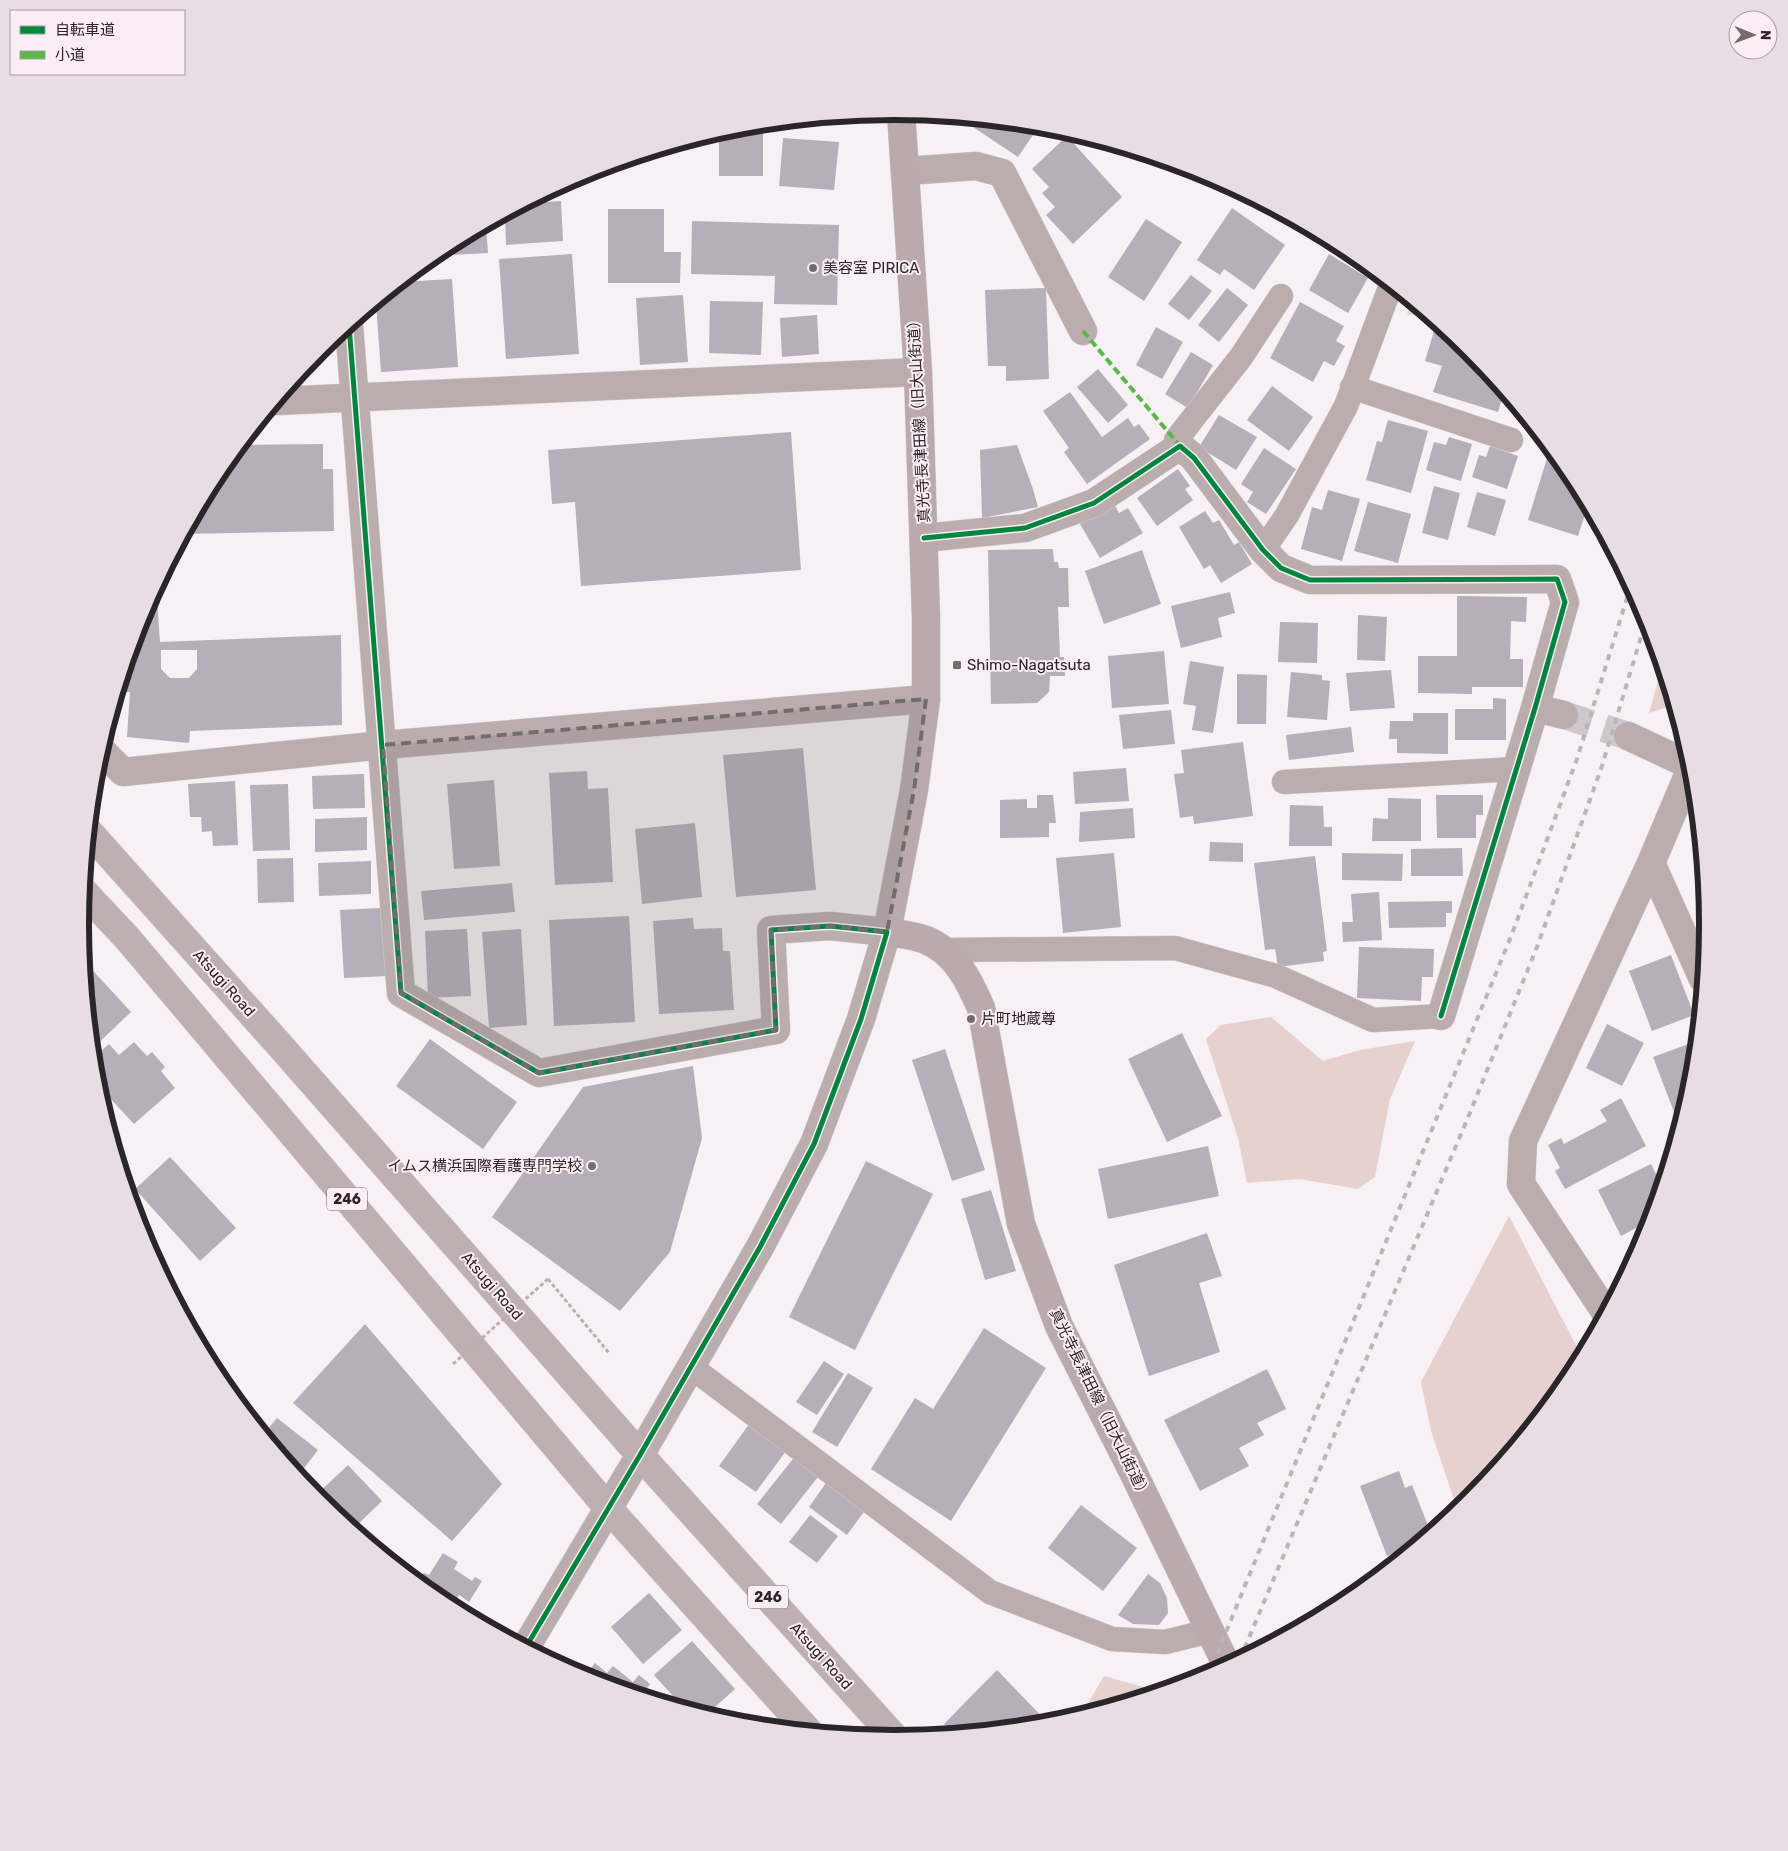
<svg xmlns="http://www.w3.org/2000/svg" width="1788" height="1851" font-family="Rubik,'Noto Sans JP',sans-serif">
<rect width="100%" height="100%" fill="#f7f0f4"/>
<!-- green -->
<path fill="#e6d1ce" d="M1254 200 1346 249 1368 267 1367 268 1326 246Z
M1412 303 1431 318 1407 314Z
M1662 667 1674 705 1649 713Z
M1271 1017 1323 1061 1360 1050 1415 1041 1390 1099 1375 1177 1358 1189 1300 1179 1247 1183 1238 1138 1206 1039 1221 1025Z
M1509 1216 1582 1357 1571 1378 1469 1501 1458 1511 1431 1431 1421 1382Z
M1104 1676 1154 1690 1153 1694 1081 1715Z"/>
<!-- building -->
<path fill="#b6aeb8" fill-rule="evenodd" d="M978 120 995 121 1039 126 1018 157 973 127Z
M763 124V176H719V132L735 127Z
M1067 136 1122 197 1073 244 1046 215 1055 207 1042 193 1049 187 1032 169Z
M783 138 839 142 834 190 779 186Z
M571 179H573V184L561 185Z
M561 201 563 241 506 245 505 215 528 203Z
M1232 208 1285 245 1254 290 1224 269 1220 275 1197 260Z
M608 209H664V252H681L680 283H608Z
M1146 219 1182 242 1144 301 1108 277Z
M692 221 839 225 837 305 774 304 775 276 691 274Z
M486 225 488 253 433 256 442 249Z
M572 254 579 354 506 359 499 259Z
M1329 254 1368 278 1348 313 1309 290Z
M1191 275 1212 291 1189 320 1168 304Z
M452 279 458 367 381 372 376 303 402 282Z
M1046 288 1049 379 1006 381V366H988L985 290Z
M1227 288 1248 305 1219 342 1198 325Z
M683 295 688 362 640 365 636 298Z
M710 301 763 302 761 355 709 353Z
M1300 302 1344 326 1336 341 1345 346 1334 366 1324 361 1313 382 1270 358Z
M817 315 819 354 782 357 780 318Z
M1156 327 1183 342 1162 379 1136 365Z
M1435 328 1448 333 1470 350 1504 392 1498 412 1433 392 1442 366 1425 361Z
M1191 352 1213 365 1188 408 1165 394Z
M1098 369 1128 405 1108 423 1077 387Z
M1272 386 1313 417 1289 451 1247 420Z
M1070 392 1102 437 1128 418 1134 427 1139 424 1150 439 1087 484 1064 452 1069 448 1043 411Z
M1219 415 1257 437 1236 470 1199 447Z
M1388 420 1428 431 1411 493 1366 480 1377 441 1382 442Z
M791 432 801 570 581 586 575 502 552 504 548 450Z
M1449 437 1472 444 1461 481 1426 470 1434 442 1446 445Z
M323 444V469H333L334 531 185 534 217 473 240 445Z
M1017 445 1033 489 1038 507 982 518 980 450Z
M1490 446 1518 456 1507 489 1472 477 1479 455 1486 457Z
M1264 448 1296 469 1266 514 1247 502 1253 492 1241 484Z
M1548 455 1559 459 1571 474 1588 505 1578 536 1528 520Z
M1178 469 1190 486 1185 489 1193 500 1157 526 1137 498Z
M1434 486 1460 493 1448 540 1422 533Z
M1328 490 1360 499 1342 561 1301 549 1312 507 1322 510Z
M1477 492 1506 500 1495 536 1467 527Z
M1368 502 1411 514 1398 563 1354 551Z
M1114 504 1119 513 1128 508 1143 533 1100 558 1080 524Z
M1205 511 1213 523 1219 520 1234 545 1239 542 1252 564 1221 583 1210 565 1204 569 1179 527Z
M1053 549 1054 562H1058L1059 568H1068L1069 607H1058L1060 657H1064L1065 676H1050L1049 692 1037 703 991 704 988 550Z
M1142 550 1161 604 1104 624 1085 571Z
M156 587 160 642 341 635 342 725 190 731 189 743 127 737 130 692H118L142 614ZM161 650H197V669L189 678H170L161 669Z
M1230 592 1235 613 1218 618 1222 637 1181 648 1171 606Z
M1457 596 1527 597 1526 622 1511 621 1510 659H1523V687H1472V694L1418 693V656H1457Z
M1358 615 1387 617 1385 661 1357 660Z
M1280 622 1318 623 1317 663 1278 662Z
M1164 651 1169 704 1112 708 1108 656Z
M1190 661 1224 667 1213 733 1192 730 1196 706 1183 704Z
M1391 670 1395 708 1350 711 1346 673Z
M1291 672 1322 675V680L1330 681 1327 720 1287 717Z
M1237 674 1267 675 1266 724H1237Z
M1493 698 1506 699V740H1455V709H1493Z
M1171 710 1175 744 1123 749 1119 715Z
M1413 713H1448V754L1397 753V739H1389L1390 721H1413Z
M1351 727 1354 752 1289 760 1286 735Z
M1243 742 1253 816 1194 824 1193 816 1180 818 1174 774 1184 773 1181 750Z
M803 748 816 890 736 897 723 755Z
M1126 768 1129 801 1075 804 1073 772Z
M587 771 588 789 608 788 613 882 555 885 549 773Z
M364 774 365 808 313 809 312 776Z
M494 780 500 866 454 869 447 784Z
M235 781 238 845 213 846 212 831 202 832 201 817H190L188 784Z
M288 784 290 850 253 851 250 785Z
M1037 795H1053L1056 823H1049V837L1000 838V800L1027 799V808H1037Z
M1436 795H1483V815H1476V838H1437Z
M1388 798 1421 799V841H1372L1373 818 1388 819Z
M1290 805 1323 806 1324 827H1332V846H1289Z
M1133 808 1135 838 1079 842 1080 812Z
M367 817V850L315 852V819Z
M695 823 702 897 642 904 635 829Z
M1210 842 1243 843V862L1209 861Z
M1462 848 1463 876H1411V849Z
M1114 853 1121 927 1063 933 1056 858Z
M1342 853 1403 854 1402 881 1342 880Z
M1315 856 1327 951 1323 952 1324 961 1278 967 1275 949 1265 950 1254 863Z
M293 858 294 902 258 903 257 859Z
M371 861V894L319 896 318 863Z
M512 883 515 912 424 920 421 891Z
M1379 892 1382 940 1343 942 1342 922H1353L1351 894Z
M1452 901V913H1446V927L1389 928 1388 902Z
M381 908 389 976 344 978 340 910Z
M629 916 635 1022 554 1026 549 920Z
M693 918 694 929 722 928 723 951H730L734 1010 659 1014 653 921Z
M467 929 471 996 428 998 425 931Z
M521 929 527 1025 489 1028 482 932Z
M1359 947 1434 949 1433 977H1422L1421 1001 1357 998Z
M1671 955 1694 1015 1652 1031 1629 971Z
M84 961 131 1012 92 1049Z
M1607 1024 1644 1043 1622 1086 1586 1068Z
M1182 1033 1222 1116 1167 1142 1128 1059Z
M430 1039 517 1102 483 1149 396 1086Z
M1697 1041 1692 1085 1685 1107 1674 1112 1653 1057Z
M134 1042 147 1056 152 1052 165 1067 161 1071 175 1088 134 1124 95 1082 93 1058 109 1044 119 1055Z
M945 1049 985 1170 952 1181 912 1060Z
M693 1066 702 1138 670 1252 620 1311 492 1217 583 1087Z
M1621 1098 1646 1146 1565 1189 1555 1171 1560 1168 1548 1145 1561 1138 1564 1144 1607 1121 1600 1110Z
M1208 1146 1219 1196 1108 1219 1098 1169Z
M170 1157 236 1228 200 1261 135 1189Z
M866 1161 933 1194 855 1350 789 1317Z
M1651 1164 1662 1186 1651 1220 1621 1236 1598 1190Z
M991 1190 1016 1271 985 1280 961 1199Z
M1207 1233 1222 1276 1199 1283 1220 1352 1149 1376 1114 1265Z
M1642 1244 1636 1256 1632 1249Z
M365 1324 502 1484 452 1541 293 1403Z
M984 1328 1046 1368 951 1521 871 1469 915 1398 933 1409Z
M824 1361 844 1374 817 1415 796 1402Z
M210 1363 242 1402 239 1404 217 1377Z
M1267 1369 1286 1409 1257 1423 1264 1435 1239 1448 1249 1466 1200 1491 1164 1420Z
M848 1373 873 1388 837 1447 812 1432Z
M277 1418 318 1450 298 1476 264 1434Z
M752 1420 789 1447 756 1492 719 1466Z
M797 1454 821 1473 781 1524 757 1504Z
M348 1465 382 1501 353 1529 315 1496Z
M1399 1471 1405 1488 1412 1485 1431 1533 1416 1545 1387 1556 1360 1486Z
M831 1476 869 1505 847 1535 809 1507Z
M1081 1505 1137 1548 1103 1591 1048 1548Z
M810 1515 838 1536 817 1563 789 1542Z
M443 1553 458 1562 454 1569 472 1581 475 1577 482 1581 469 1602 459 1595 452 1607 436 1598 418 1583 424 1573 429 1575Z
M1148 1574 1160 1583 1167 1598 1168 1613 1159 1625 1133 1624 1118 1615Z
M649 1593 682 1630 643 1664 611 1627Z
M692 1641 735 1689 706 1715 684 1708 654 1675Z
M595 1663 607 1673 613 1666 633 1682 639 1675 650 1684 645 1691 655 1699 583 1678Z
M997 1670 1049 1724 953 1734 944 1724Z"/>
<g fill="none" stroke-linecap="round" stroke-linejoin="round">
<!-- minor-tunnel -->
<path stroke="#cec7cb" stroke-width="28" stroke-dasharray="28 14" stroke-linecap="butt" d="M1564 715 1628 736"/>
<defs>
<path id="service" d="M1352 387 1511 440
M1176 440 1241 357 1281 296
M1263 550 1287 515 1346 406 1391 285
M1284 782 1516 769
M945 950 1175 948 1276 976 1373 1020 1441 1016
M691 1367 990 1592 1112 1639 1165 1642 1210 1631"/>
<path id="minor" d="M906 171 976 166 1002 173 1083 331
M349 325 401 993 539 1073 776 1030 771 930 830 926 887 932
M277 401 918 372
M924 538 1025 528 1094 503 1180 446 1194 458 1263 550 1281 568 1310 580 1557 579 1565 602 1535 708 1441 1016
M1535 708 1564 715
M1628 736 1692 766
M101 750 123 772 383 745 926 699
M1651 863 1703 979
M1606 1313 1521 1184 1523 1141 1651 863 1692 766"/>
<path id="tertiary" d="M526 1647 640 1455 760 1247 814 1144 861 1019 887 932"/>
<path id="secondary" d="M901 112 918 372 926 618V699L914 790 887 932C899 934 914 935 926 940 955 952 969 980 981 1008L1021 1224 1059 1326 1133 1472 1227 1666"/>
<path id="trunk" d="M89 832 276 1041 640 1455 896 1739
M83 891 128 939 608 1508 808 1731"/>
</defs>
<!-- service casing -->
<use href="#service" stroke="#d1cccf" stroke-width="25"/>
<!-- minor casing -->
<use href="#minor" stroke="#d1cccf" stroke-width="29"/>
<!-- tertiary casing -->
<use href="#tertiary" stroke="#d1cccf" stroke-width="29"/>
<!-- secondary casing -->
<use href="#secondary" stroke="#d1cccf" stroke-width="29"/>
<!-- trunk casing -->
<use href="#trunk" stroke="#d1cccf" stroke-width="29"/>
<!-- path -->
<path stroke="#baafb1" stroke-width="3" stroke-dasharray="4 2.5" stroke-linecap="butt" d="M548 1279 609 1353"/>
<!-- service -->
<use href="#service" stroke="#bbacae" stroke-width="24"/>
<!-- minor -->
<use href="#minor" stroke="#bbacae" stroke-width="28"/>
<!-- tertiary -->
<use href="#tertiary" stroke="#bbacae" stroke-width="28"/>
<!-- secondary -->
<use href="#secondary" stroke="#baaaad" stroke-width="28"/>
<!-- trunk -->
<use href="#trunk" stroke="#beafb2" stroke-width="28"/>
<!-- rail -->
<path stroke="#bcb4b7" stroke-width="4" stroke-dasharray="6 6" stroke-linecap="butt" d="M1240 1659 1469 1115 1537 947 1602 766 1647 617
M1208 1676 1512 934 1577 759 1631 585"/>
<!-- path-bridge -->
<path stroke="#baafb1" stroke-width="3" stroke-dasharray="4 2.5" stroke-linecap="butt" d="M453 1364 548 1279"/>
<!-- quiet -->
<path stroke="#58b947" stroke-width="4" stroke-dasharray="8 4" stroke-linecap="butt" d="M1083 331 1180 446"/>
<defs>
<path id="cycleway" d="M349 325 401 993 539 1073 776 1030 771 930 830 926 887 932 861 1019 814 1144 760 1247 640 1455 526 1647
M924 538 1025 528 1094 503 1180 446 1194 458 1263 550 1281 568 1310 580 1557 579 1565 602 1535 708 1441 1016"/>
</defs>
<!-- cycleway casing -->
<use href="#cycleway" stroke="#faedf4" stroke-width="8"/>
<!-- cycleway -->
<use href="#cycleway" stroke="#00873e" stroke-width="5"/>
</g>
<!-- marked area -->
<path fill="#726c6f" fill-opacity="0.2" stroke="#726c6f" stroke-width="4" stroke-dasharray="10 6" stroke-linejoin="round" d="M926 699 914 790 887 932 830 926 771 930 776 1030 539 1073 401 993 383 745Z"/>
<!-- markers -->
<g fill="#726c6f" stroke="#faedf4" stroke-width="2">
<circle cx="813" cy="268" r="5"/>
<rect x="952" y="660" width="10" height="10" rx="2.5"/>
<circle cx="971" cy="1019" r="5"/>
<circle cx="592" cy="1166" r="5"/>
</g>
<g text-anchor="middle" stroke-width="4" stroke-linejoin="round" paint-order="stroke">
<!-- shield labels -->
<g fill="#faedf4" stroke="#686165" stroke-width="1">
<rect x="327" y="1187.5" width="40" height="23" rx="4"/>
<rect x="748" y="1585.5" width="40" height="23" rx="4"/>
</g>
<g font-size="14" font-weight="bold" fill="#2a2528">
<text x="347" y="1204">246</text>
<text x="768" y="1602">246</text>
</g>
<!-- poi labels -->
<g font-size="15" fill="#2a2528" stroke="#faedf4" text-anchor="start">
<text x="823" y="273">美容室 PIRICA</text>
<text x="967" y="670">Shimo-Nagatsuta</text>
<text x="981" y="1024">片町地蔵尊</text>
<text x="582" y="1171" text-anchor="end">イムス横浜国際看護専門学校</text>
</g>
<!-- street labels -->
<g font-size="15" fill="#2a2528" stroke="#faedf4">
<text transform="translate(919 418) rotate(-93)" y="5">真光寺長津田線（旧大山街道）</text>
<text transform="translate(224 983) rotate(48)" y="5">Atsugi Road</text>
<text transform="translate(492 1286) rotate(49)" y="5">Atsugi Road</text>
<text transform="translate(1100 1404) rotate(64)" y="5">真光寺長津田線（旧大山街道）</text>
<text transform="translate(821 1656) rotate(48)" y="5">Atsugi Road</text>
</g>
</g>
<!-- crop -->
<path d="M0 0H1788V1851H0ZM89 925a805 805 0 1 1 1610 0a805 805 0 1 1-1610 0Z" fill="#e9dde4" fill-rule="evenodd"/>
<path fill="none" stroke="#2a2528" stroke-width="6" d="M89 925a805 805 0 1 1 1610 0a805 805 0 1 1-1610 0Z"/>
<!-- legend -->
<rect x="10" y="10" width="175" height="65" fill="#faedf4" stroke="#a79da2"/>
<rect x="20" y="26" width="25" height="8" fill="#00873e" stroke="#a79da2"/>
<text x="55" y="35" font-size="15" fill="#2a2528">自転車道</text>
<rect x="20" y="51" width="25" height="8" fill="#58b947" stroke="#a79da2"/>
<text x="55" y="60" font-size="15" fill="#2a2528">小道</text>
<!-- north arrow -->
<g transform="translate(1753 35) rotate(91)"><circle r="24" fill="#faedf4" stroke="#a79da2"/>
<path d="M0-4L9 19L0 12L-9 19Z" fill="#726c6f"/>
<text y="-8" font-size="14" font-weight="bold" text-anchor="middle" fill="#2a2528">N</text>
</g>
</svg>
